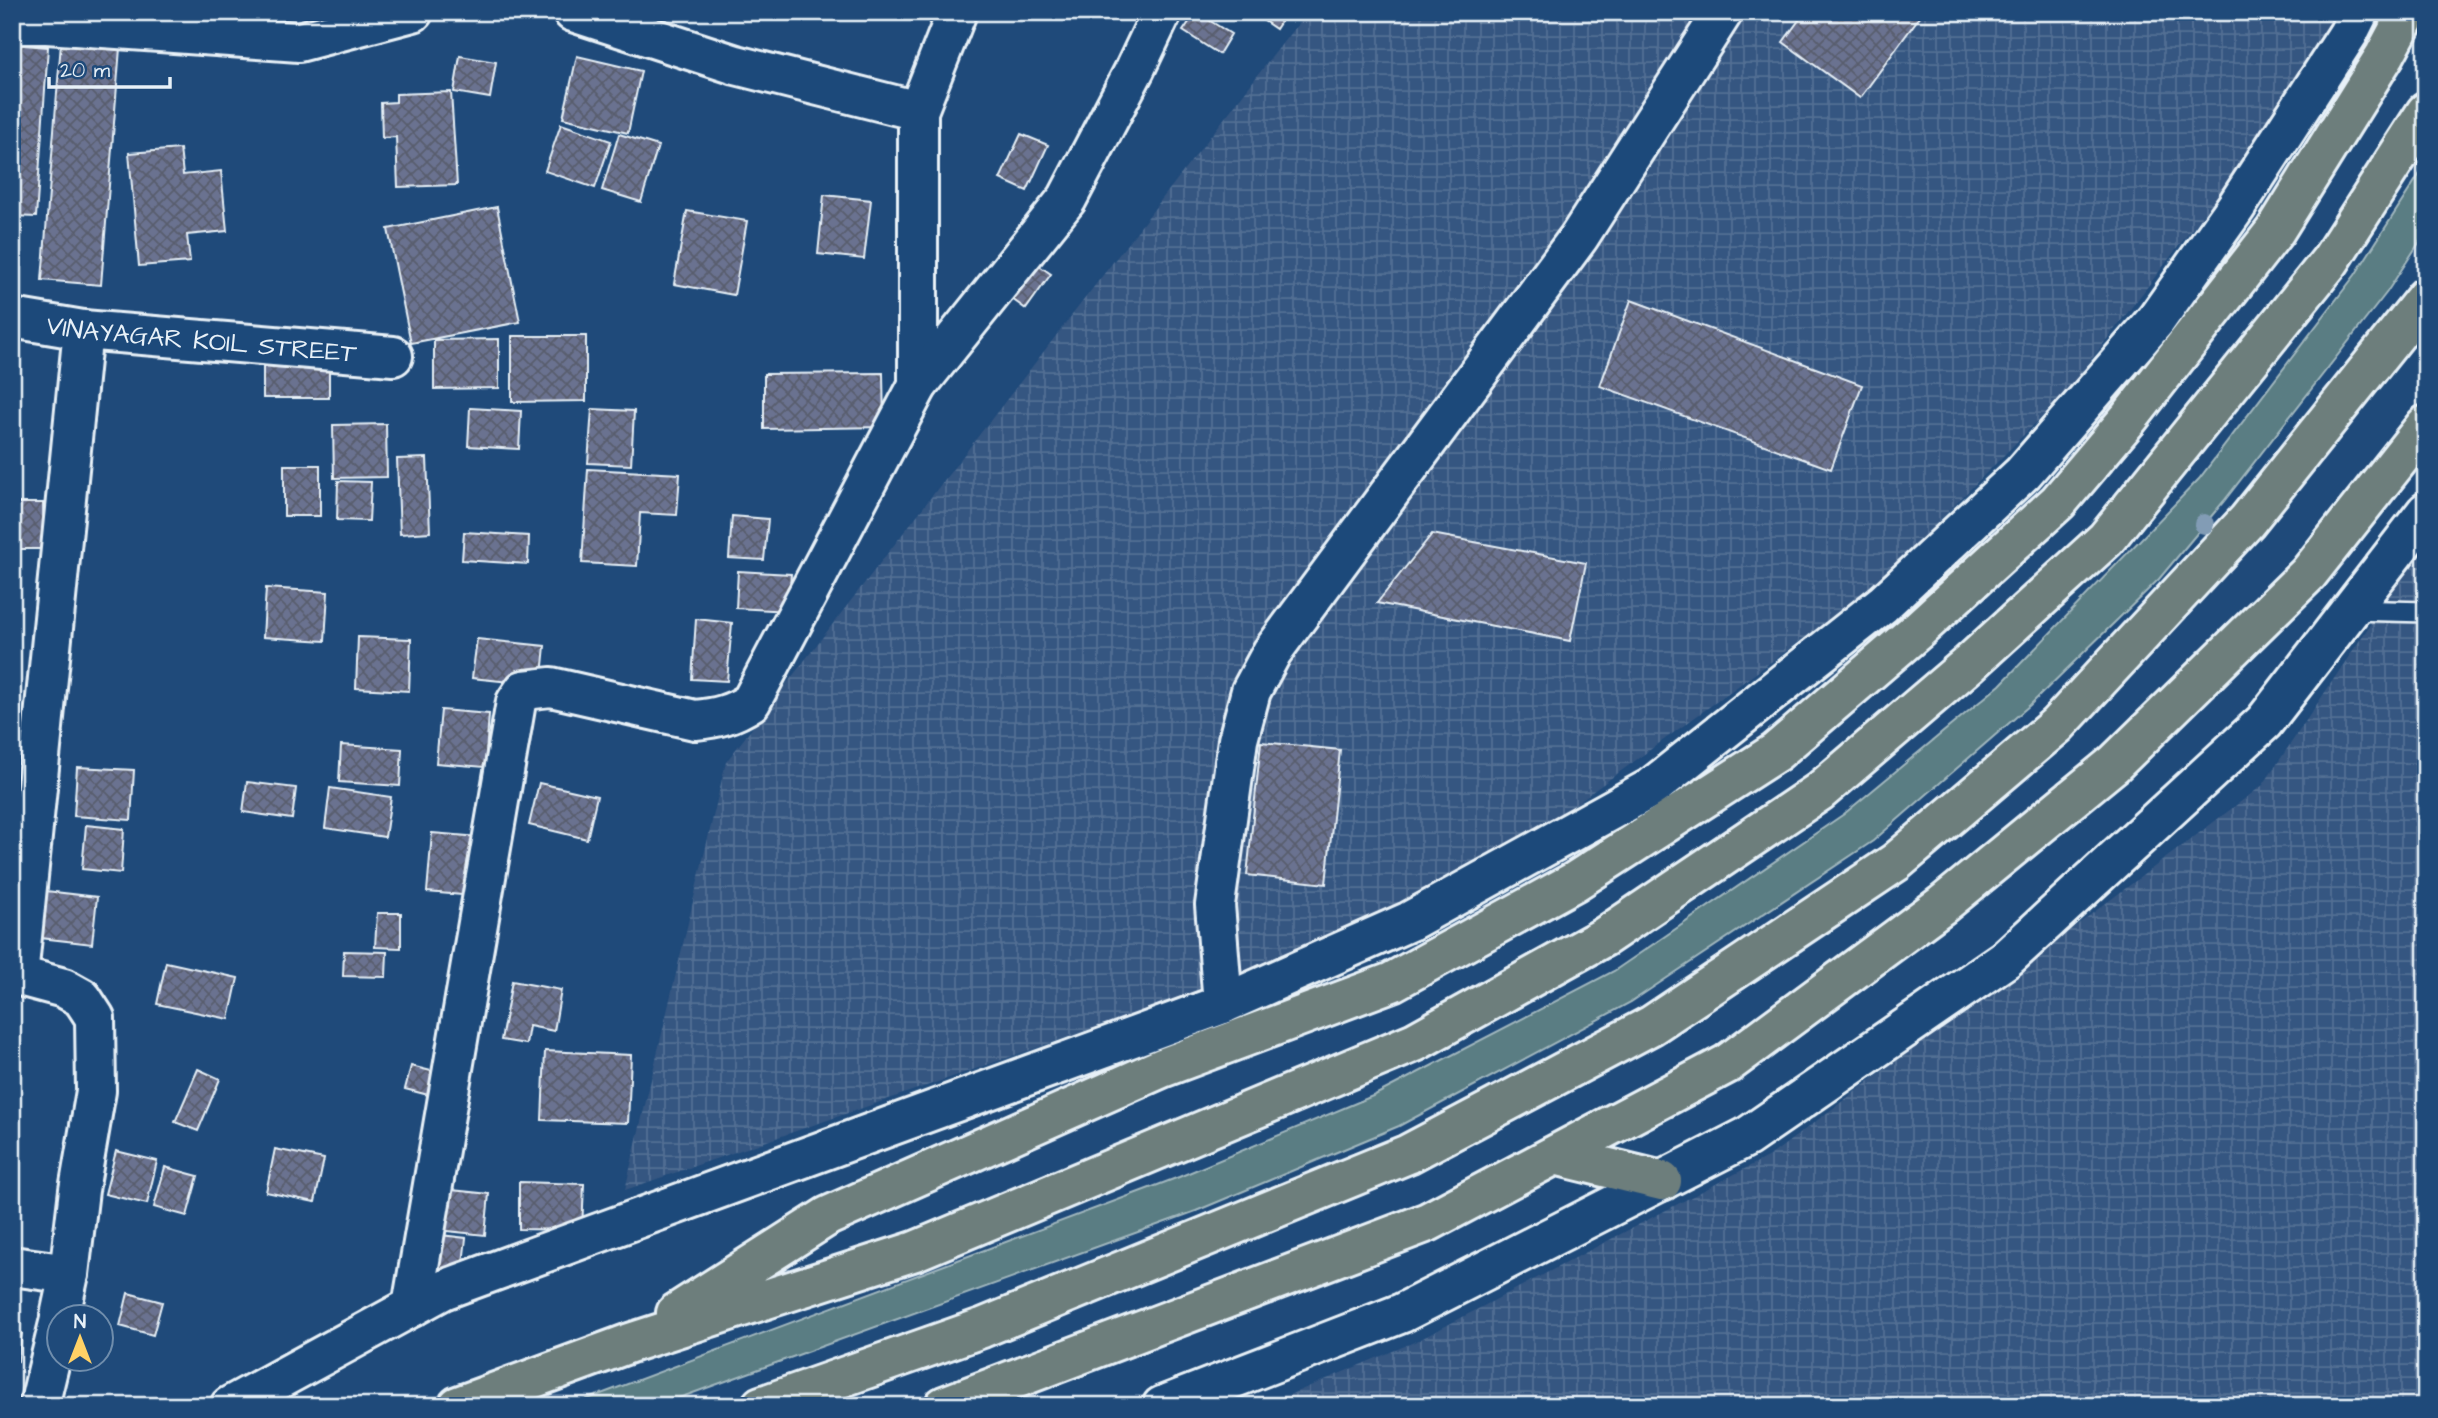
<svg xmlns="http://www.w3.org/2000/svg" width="2438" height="1418" font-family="'Architects Daughter',sans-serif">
<defs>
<pattern id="industrial-grid" width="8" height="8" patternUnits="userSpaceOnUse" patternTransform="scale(1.75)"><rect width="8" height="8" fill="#365681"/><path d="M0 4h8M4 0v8" fill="none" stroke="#536f94"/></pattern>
<pattern id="building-cross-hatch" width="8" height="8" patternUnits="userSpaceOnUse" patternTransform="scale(1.75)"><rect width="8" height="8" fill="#6b7290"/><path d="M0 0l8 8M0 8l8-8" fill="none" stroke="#585d6d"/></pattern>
</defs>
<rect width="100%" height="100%" fill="#1f4a7a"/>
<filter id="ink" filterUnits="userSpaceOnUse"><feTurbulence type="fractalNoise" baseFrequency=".0143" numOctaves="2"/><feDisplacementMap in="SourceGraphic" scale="14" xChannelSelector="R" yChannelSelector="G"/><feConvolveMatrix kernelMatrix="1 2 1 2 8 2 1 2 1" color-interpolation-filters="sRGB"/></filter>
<g filter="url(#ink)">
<!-- industrial -->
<path fill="url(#industrial-grid)" d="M1310 12H2343L2324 58 2067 391 1873 588 1424 914 625 1190 726 762 1292 31Z
M2426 541V1406H1263L1419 1340 1771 1155 2263 785Z"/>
<!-- grass -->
<path fill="#5a7d83" stroke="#a1b7be" stroke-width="2" d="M2426 164V232L2387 292 2224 501 2159 579 2030 705 1873 841 1631 1002 1399 1126 1196 1211 657 1406H569L1179 1177 1375 1095 1614 971 1844 814 2000 685 2199 479 2355 275Z"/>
<!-- building -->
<path fill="url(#building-cross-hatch)" stroke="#e8f1f8" stroke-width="2" d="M1196 12 1231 34 1219 54 1183 31Z
M1251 12H1287L1276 29Z
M1805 12H1923L1860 98 1783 42Z
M61 43 120 48 101 285 42 280Z
M12 44 48 47 36 217 12 216Z
M460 56 496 62 490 98 454 92Z
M577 56 641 71 628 133 563 118Z
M451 92 457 185 398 187 396 137 382 138 381 103 396 102V94Z
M561 124 611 141 595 188 545 171Z
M619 134 658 146 641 202 602 190Z
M1021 134 1048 145 1027 191 1000 179Z
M180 149 183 175 221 171 227 231 187 235 190 262 139 266 129 153Z
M824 195 871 200 864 259 818 254Z
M497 207 520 322 411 343 388 229Z
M687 211 747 221 734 295 674 284Z
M12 225H22L18 278 12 277Z
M1029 259 1051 274 1026 309 1005 294Z
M1631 300 1862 385 1831 469 1600 386Z
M512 336H586V401L512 402Z
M499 339V388L434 389V340Z
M263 363H329V398H263Z
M883 373 884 427 764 429V374Z
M470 408 521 411 519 449 468 446Z
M592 409 634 411 631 465 588 463Z
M386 424 387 477 334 478 333 425Z
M427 458 430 532 400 534 397 459Z
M284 465H320V516H284Z
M588 469 680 474 677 515 640 513 637 566 582 563Z
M338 481 371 482 369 521 337 520Z
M12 503H43L44 549H12Z
M732 516 768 519 764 560 729 558Z
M464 532 529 536 528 564 462 560Z
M1432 534 1586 563 1570 641 1377 603Z
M738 571 791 574 788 611 736 608Z
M266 588 328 592 325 641 263 637Z
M696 619 732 623 727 681 692 679Z
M358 637 411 639 409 691 356 688Z
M477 639 545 646 541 685 472 678Z
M441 710 489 714 485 767 436 763Z
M1261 742 1340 750 1326 884 1247 875Z
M341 745 402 749 400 786 339 782Z
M77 767 134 770 131 820 74 816Z
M247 782 296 788 292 819 243 812Z
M539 783 597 796 587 839 529 825Z
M330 788 391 797 385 837 325 828Z
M86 825 124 829 121 873 82 869Z
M432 833 479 837 474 896 427 892Z
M46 891 97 897 92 944 41 938Z
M377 913H401V948L375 947Z
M344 951 387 952 386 977 343 976Z
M166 962 238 978 229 1019 157 1004Z
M512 981 561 990 554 1031 529 1026 526 1044 501 1040Z
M545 1051 631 1055 628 1123 542 1120Z
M411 1066 451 1076 444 1099 405 1089Z
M198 1069 220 1079 198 1131 175 1122Z
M275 1149 324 1159 315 1202 266 1192Z
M116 1151 157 1161 147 1204 105 1194Z
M165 1167 198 1176 187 1216 154 1207Z
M519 1182 584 1184 582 1230 519 1229Z
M442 1189 489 1194 485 1235 438 1230Z
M432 1234 466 1238 461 1280 426 1276Z
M128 1293 162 1302 153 1335 120 1326Z
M12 1331 22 1333 18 1361 12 1360Z"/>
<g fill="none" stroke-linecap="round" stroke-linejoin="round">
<defs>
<path id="lane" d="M2350 610 2426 612"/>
<g id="street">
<path d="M573 12 736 65 918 111"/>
<path d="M12 24H47L299 42 413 12"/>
<path id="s1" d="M12 318 83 330 393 356"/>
<path d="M918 385V111L957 12"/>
<path d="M12 974 64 988 82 998 95 1018 96 1091 79 1190 69 1274 60 1316"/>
<path d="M18 976 83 330"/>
<path d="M1223 1004 1215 905 1238 740 1251 691 1272 652 1579 237 1723 12"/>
<path d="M12 1266 69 1274"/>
<path d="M412 1307 516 702 524 690 551 687 695 720C717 718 733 714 751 702L918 385 1067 199 1135 69 1162 12"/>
<path d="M39 1406 60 1319"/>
</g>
<path id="secondary" d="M230 1406 443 1290 1223 1004 1410 921 1651 788 1883 604 2023 473 2156 320 2236 207 2348 34 2359 12
M1162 1406 1402 1313 1747 1137 2007 958 2264 722 2426 512"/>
<path id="highway" d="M1555 1155 1662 1181
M676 1313 828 1216 1162 1068 1392 982 1574 882 1776 752 1919 629 2058 502 2129 418 2275 231 2385 55 2408 12
M458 1406 630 1343 915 1251 1415 1042 1604 937 1819 792 1969 664 2106 539 2330 261 2426 112
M761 1406 982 1328 1408 1154 1652 1025 1896 862 2057 725 2247 521 2426 297
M944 1406 1428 1222 1727 1064 1942 905 2114 764 2308 574 2426 425"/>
</defs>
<!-- lane casing -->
<use href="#lane" stroke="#e8f1f8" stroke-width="24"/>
<!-- street casing -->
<use href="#street" stroke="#e8f1f8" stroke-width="44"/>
<!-- secondary casing -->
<use href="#secondary" stroke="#e8f1f8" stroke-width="44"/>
<!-- highway casing -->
<use href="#highway" stroke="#e8f1f8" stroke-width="44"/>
<!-- lane -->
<use href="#lane" stroke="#1f4a7a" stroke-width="19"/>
<!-- street -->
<use href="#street" stroke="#1f4a7a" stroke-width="38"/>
<!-- secondary -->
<use href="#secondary" stroke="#1f4a7a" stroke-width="38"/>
<!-- highway -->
<use href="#highway" stroke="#6d7e7c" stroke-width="38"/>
</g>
<!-- trees -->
<circle fill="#829cb5" cx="2204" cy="524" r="10"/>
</g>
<g text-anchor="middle" stroke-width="5" stroke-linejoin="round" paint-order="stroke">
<!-- street labels -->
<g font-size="26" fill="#e8f1f8" stroke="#1f4a7a">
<text dy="9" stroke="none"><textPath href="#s1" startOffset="191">VINAYAGAR KOIL STREET</textPath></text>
</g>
</g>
<!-- margin -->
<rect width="2438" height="1418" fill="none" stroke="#1f4a7a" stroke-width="42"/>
<rect x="21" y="21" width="2396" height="1376" fill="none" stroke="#e8f1f8" stroke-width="2.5" filter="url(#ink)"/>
<!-- north arrow -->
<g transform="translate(80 1338)"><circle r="33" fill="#1f4a7a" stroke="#6f8dac" stroke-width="2"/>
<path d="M0-5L12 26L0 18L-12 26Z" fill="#ffd166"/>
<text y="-10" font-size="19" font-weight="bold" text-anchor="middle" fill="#e8f1f8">N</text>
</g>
<!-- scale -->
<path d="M49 77v10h121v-10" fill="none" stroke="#e8f1f8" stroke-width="3.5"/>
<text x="60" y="77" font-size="21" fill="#e8f1f8" stroke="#1f4a7a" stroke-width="5" paint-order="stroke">20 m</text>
</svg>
